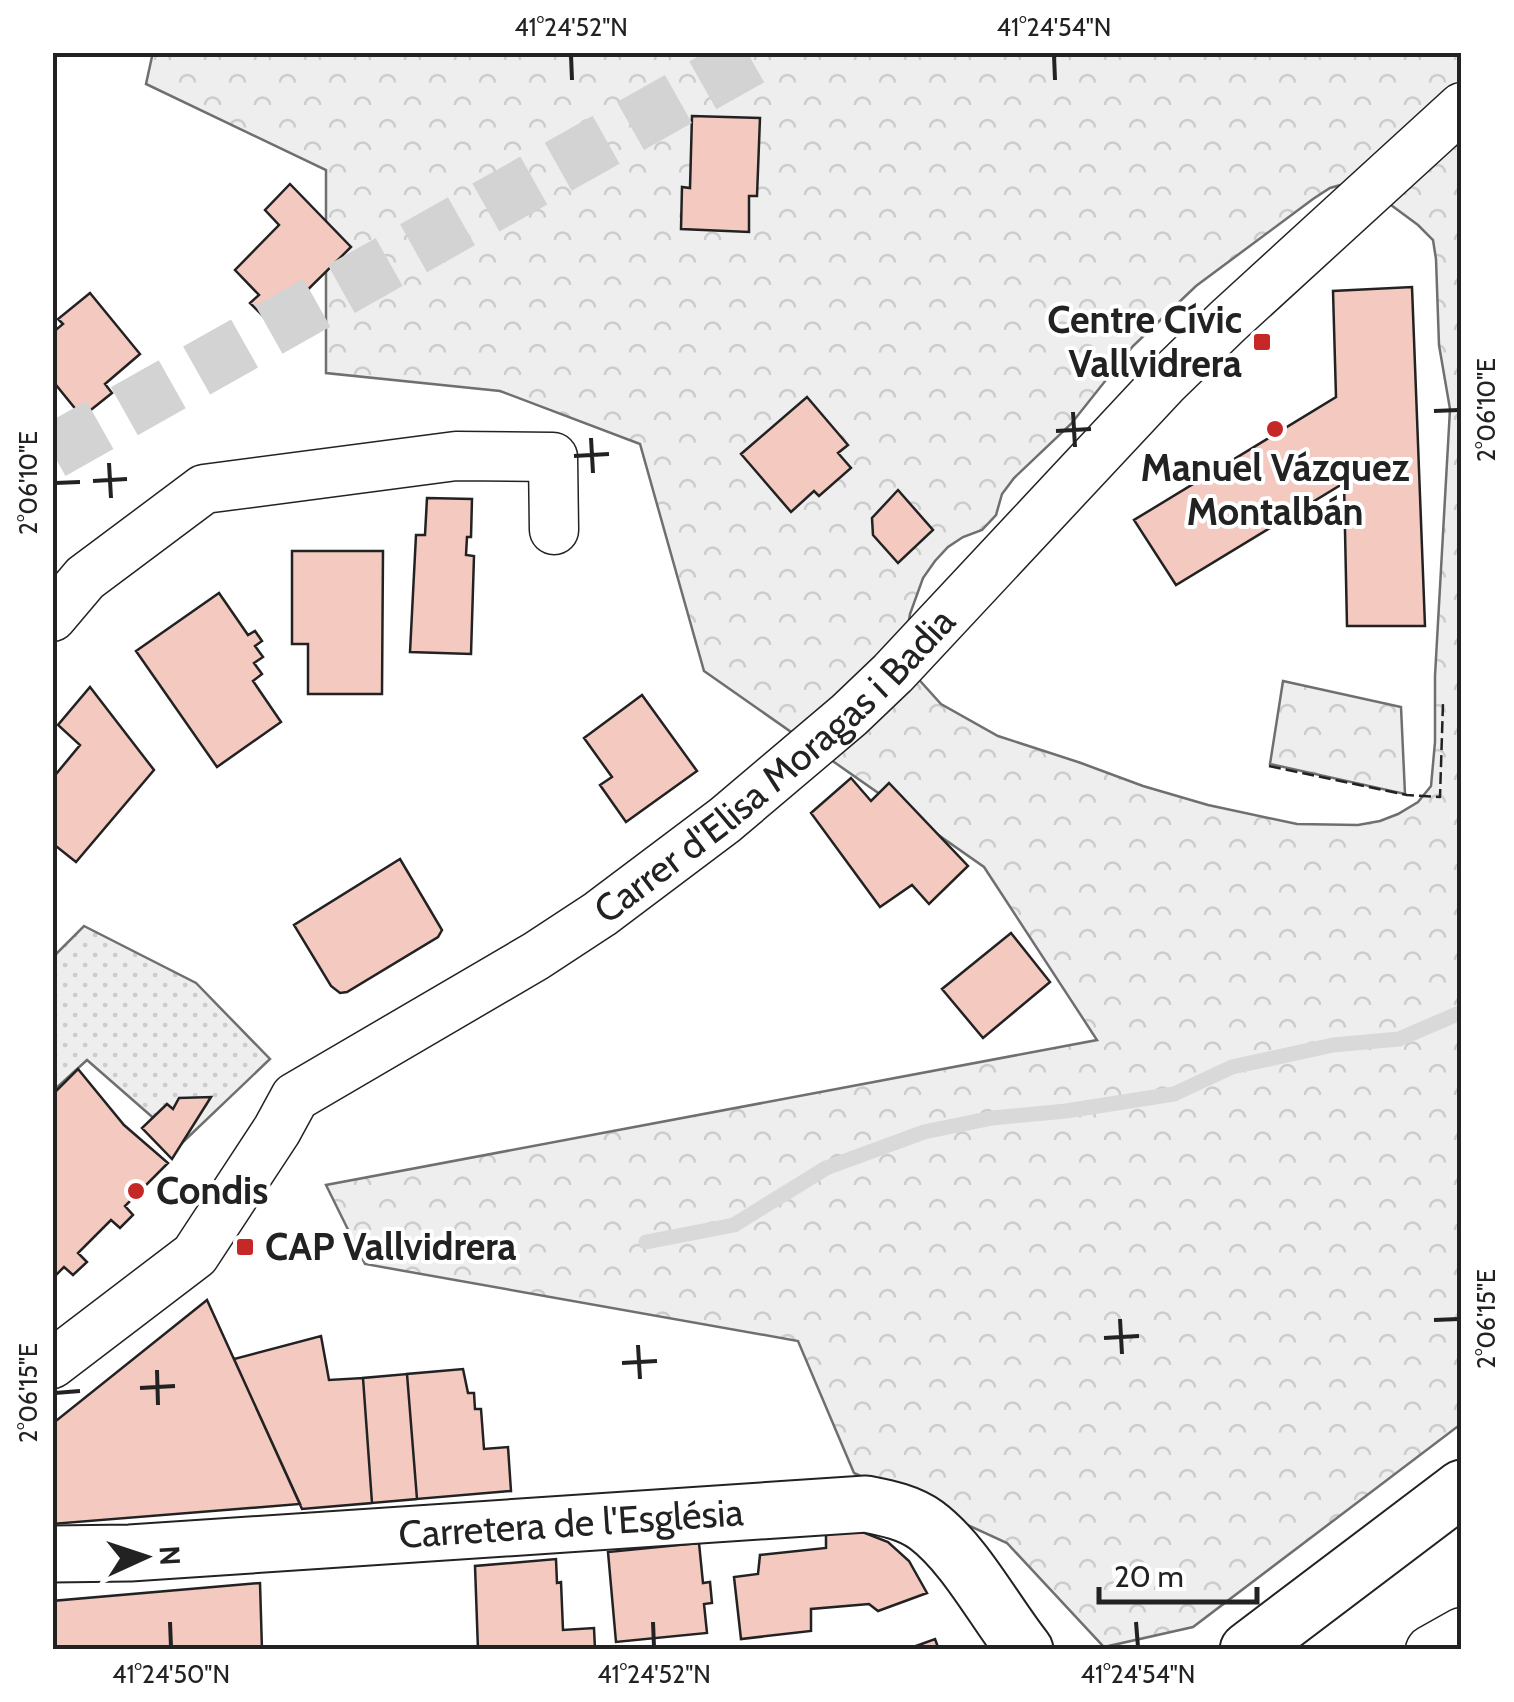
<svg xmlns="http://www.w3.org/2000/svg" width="1514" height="1702" font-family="Cabin,sans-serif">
<defs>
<pattern id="forest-crowns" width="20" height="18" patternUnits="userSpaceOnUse" patternTransform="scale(2.5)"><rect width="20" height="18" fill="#eee"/><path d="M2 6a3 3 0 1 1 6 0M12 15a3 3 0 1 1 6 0" fill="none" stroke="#ccc"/></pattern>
<pattern id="garden-dots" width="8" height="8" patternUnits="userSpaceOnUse" patternTransform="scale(2.5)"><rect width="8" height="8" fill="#eee"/><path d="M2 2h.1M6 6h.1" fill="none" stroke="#ccc" stroke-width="1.8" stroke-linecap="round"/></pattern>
</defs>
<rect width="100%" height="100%" fill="#fff"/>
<!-- forest -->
<path fill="url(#forest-crowns)" stroke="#6f6f6f" stroke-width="2.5" fill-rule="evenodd" d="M153 52 1461 53V1424L1193 1627 1104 1647 1007 1543 854 1473 798 1341 365 1264 326 1185 1097 1040 984 867 704 671 640 444 500 391 326 373V170L146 84ZM1351 182 1368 188 1418 225 1433 240 1436 259 1439 345 1450 409 1435 676V742L1431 786 1418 802 1398 814 1380 821 1358 825 1297 824 1208 805 1143 786 1081 763 998 736 941 704 913 673 907 633 910 614 923 578 935 561 948 547 963 537 982 530 996 515 1002 494 1014 478 1071 424 1133 346 1196 286 1313 199 1330 188Z
M1283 681 1401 707 1405 794 1270 764Z"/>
<!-- garden -->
<path fill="url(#garden-dots)" stroke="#6f6f6f" stroke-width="2.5" d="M84 926 196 983 270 1059 182 1143 87 1060 53 1091V957Z"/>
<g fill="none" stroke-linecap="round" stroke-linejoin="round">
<!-- stream -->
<path stroke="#d9d9d9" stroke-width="15" d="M646 1242 734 1225 826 1168 924 1132 992 1118 1066 1111 1174 1094 1232 1067 1333 1045 1399 1039 1462 1012"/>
</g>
<!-- building -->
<path fill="#f3c9c0" stroke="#222" stroke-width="2.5" d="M692 116 760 118 757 196H749V232L681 229 682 187 690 188Z
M290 184 351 247 272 325 250 303 259 295 235 270 279 225 265 210Z
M1412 287 1425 626H1347L1344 483 1176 585 1134 520 1336 397 1333 291Z
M90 293 140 354 105 384 112 393 82 417 52 380V333L63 324 58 319Z
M807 397 848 445 838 453 851 468 819 496 814 491 791 512 741 454Z
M898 490 933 530 898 563 873 535 872 518Z
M427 498 472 499 471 537H467L466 555 474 556 471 654 410 652 416 535H425Z
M292 551H383L382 694H308V644H292Z
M219 593 248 635 255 631 262 641 255 646 263 657 254 663 262 674 253 681 281 722 217 767 136 651Z
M90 687 154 770 76 862 52 843V779L80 745 58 725Z
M642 695 697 771 626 822 600 785 612 777 584 738Z
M851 778 871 801 889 783 968 866 929 904 912 885 880 907 811 813Z
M400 859 442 930 438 937 347 992 340 993 331 986 294 925Z
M1011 933 1050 982 983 1038 942 989Z
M78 1069 124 1125 168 1163 125 1206 133 1215 120 1228 111 1220 78 1253 87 1262 73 1275 64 1267 52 1279V1095Z
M211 1097 172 1159 142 1128 167 1104 173 1109 179 1098Z
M207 1300 300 1504 52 1524V1424Z
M321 1336 329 1380 363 1378 372 1503 302 1509 234 1359Z
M463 1369 468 1393H474L475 1409H481L484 1449 508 1447 511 1491 417 1499 407 1374Z
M407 1374 417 1499 372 1503 363 1378Z
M826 1530 860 1531 888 1542 909 1561 927 1593 878 1611 869 1604 811 1609V1631L741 1639 734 1577 758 1574 760 1555 826 1548Z
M699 1543 703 1583 710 1582 712 1603 704 1604 707 1633 616 1642 608 1552Z
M556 1559 557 1583 561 1582 563 1630 594 1628 595 1649 478 1650 475 1566Z
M260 1583 262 1650H52V1601Z
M935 1639 939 1650H905Z"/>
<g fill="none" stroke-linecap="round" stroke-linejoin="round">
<!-- highway-tunnel -->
<path stroke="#d3d3d3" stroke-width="55" stroke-dasharray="55 28" stroke-linecap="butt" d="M52 452 762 52"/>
<defs>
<g id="street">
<path d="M52 617 85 578 204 489 456 456 553 457 554 530"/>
<path id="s1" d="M52 1364 195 1255 277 1130 295 1097 536 956 600 914 725 820 849 715 893 673 1164 383 1228 321 1462 107"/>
<path d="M1430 1650 1462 1632"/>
</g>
<g id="secondary">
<path id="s2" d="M52 1554 130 1553 866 1504C886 1508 908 1512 926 1525 965 1554 994 1611 1025 1650"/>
<path d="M1248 1650 1462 1488"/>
</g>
</defs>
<!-- street casing -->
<use href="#street" stroke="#222" stroke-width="51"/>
<!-- secondary casing -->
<use href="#secondary" stroke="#222" stroke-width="59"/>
<!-- street -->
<use href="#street" stroke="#fff" stroke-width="48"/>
<!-- secondary -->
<use href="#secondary" stroke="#fff" stroke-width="55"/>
<!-- fence -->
<path stroke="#222" stroke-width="2.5" stroke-dasharray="12 5" stroke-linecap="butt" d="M1269 766 1407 795 1440 797 1443 703"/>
</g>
<!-- ticks -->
<path fill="none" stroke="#222" stroke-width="4" d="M571 55 572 80M1054 55 1055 80M1434 411 1459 410M1073 412 1075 447M1056 431 1091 429M591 438 593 473M574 456 609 454M109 463 111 498M93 481 127 479M55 483 80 482M1120 1319 1122 1354M1434 1320 1459 1319M1104 1338 1139 1336M638 1345 640 1379M622 1363 657 1361M157 1370 158 1405M140 1388 175 1386M55 1393 80 1391M170 1622 171 1647M653 1622 654 1647M1136 1622 1138 1647"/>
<!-- markers -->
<g fill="#c62828" stroke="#fff" stroke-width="4">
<rect x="1252" y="332" width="20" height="20" rx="5"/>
<circle cx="1275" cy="429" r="10"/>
<circle cx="136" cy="1191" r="10"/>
<rect x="235" y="1237" width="20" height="20" rx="5"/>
</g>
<g text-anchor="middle" stroke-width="8" stroke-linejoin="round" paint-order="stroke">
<!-- poi labels -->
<g font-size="38" font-weight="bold" fill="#222" stroke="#fff" text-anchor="start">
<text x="1242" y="333" text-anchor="end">Centre Cívic<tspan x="1242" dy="44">Vallvidrera</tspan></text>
<text x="1275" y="481" text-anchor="middle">Manuel Vázquez<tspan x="1275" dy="44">Montalbán</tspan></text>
<text x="156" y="1204">Condis</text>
<text x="265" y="1260">CAP Vallvidrera</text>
</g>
<!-- street labels -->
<g font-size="38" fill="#222" stroke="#fff">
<text dy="13" stroke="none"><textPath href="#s1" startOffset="952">Carrer d'Elisa Moragas i Badia</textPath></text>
<text dy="13" stroke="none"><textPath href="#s2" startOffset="520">Carretera de l'Església</textPath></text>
</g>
</g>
<!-- border -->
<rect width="1514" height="1702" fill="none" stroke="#ffffff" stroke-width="110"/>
<!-- north arrow -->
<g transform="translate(145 1557) rotate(87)" stroke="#ffffff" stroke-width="8" paint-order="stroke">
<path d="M0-8L18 38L0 25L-18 38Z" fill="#222222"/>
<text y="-15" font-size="28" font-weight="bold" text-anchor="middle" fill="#222222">N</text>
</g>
<!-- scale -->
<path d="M1099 1587v15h158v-15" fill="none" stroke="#222222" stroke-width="5"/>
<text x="1114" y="1587" font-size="30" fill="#222222" stroke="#ffffff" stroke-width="8" paint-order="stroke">20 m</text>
<rect x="55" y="55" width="1404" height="1592" fill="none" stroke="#222" stroke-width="4"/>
<g font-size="25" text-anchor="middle" fill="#222">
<text x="571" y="36">41°24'52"N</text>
<text x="1054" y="36">41°24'54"N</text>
<text transform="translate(1486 410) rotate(-90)" y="9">2°06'10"E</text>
<text transform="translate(28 483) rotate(-90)" y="9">2°06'10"E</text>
<text transform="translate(1486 1319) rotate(-90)" y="9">2°06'15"E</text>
<text transform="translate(28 1393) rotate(-90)" y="9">2°06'15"E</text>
<text x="171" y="1683">41°24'50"N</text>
<text x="654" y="1683">41°24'52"N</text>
<text x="1138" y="1683">41°24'54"N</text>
</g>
</svg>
